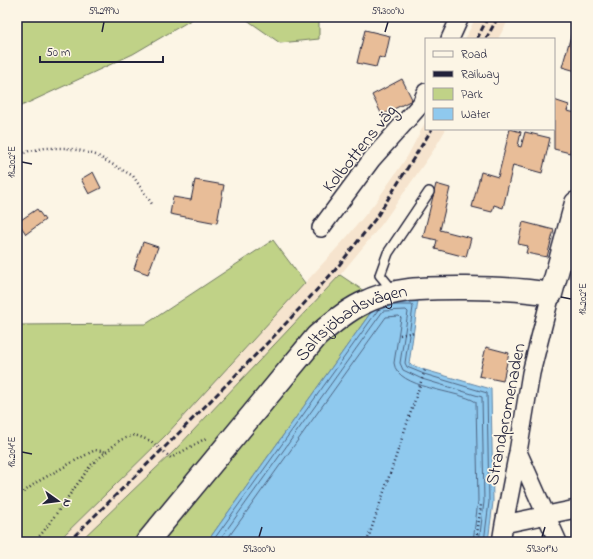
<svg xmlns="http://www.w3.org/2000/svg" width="593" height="559" font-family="'Indie Flower',sans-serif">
<rect width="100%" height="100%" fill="#fcf5e5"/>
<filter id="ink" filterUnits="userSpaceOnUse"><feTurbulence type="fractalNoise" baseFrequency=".025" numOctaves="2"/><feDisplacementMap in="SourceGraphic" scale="8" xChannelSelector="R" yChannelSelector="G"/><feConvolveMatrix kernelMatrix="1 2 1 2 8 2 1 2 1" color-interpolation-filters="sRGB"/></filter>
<g filter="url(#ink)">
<!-- built -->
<path fill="#f6e4ce" d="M476 17H510L498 39H465Z
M426 121V129H446L433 151 382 224 340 275 175 450 79 542H57L166 435 347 237 375 203 407 157Z"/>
<!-- green -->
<path fill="#c0d287" stroke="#717a61" d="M17 17H196L133 54 17 108Z
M243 17H319V39L280 43Z
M273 240 305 283 166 435 57 542H17V325L146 324Z
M340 275 367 293 311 330 133 542H79L175 450Z
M379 301 207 542H158L318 345Z"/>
<!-- water -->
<path fill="#8fc9ee" stroke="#6386a6" d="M379 301H418L409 364 425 370 491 389 493 502 488 542H207Z"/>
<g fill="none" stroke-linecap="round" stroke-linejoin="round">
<!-- shore -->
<path stroke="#4e6583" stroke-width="1" d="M393 305H412L413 307 405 363 407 367 424 374 487 393 489 502 484 542
M212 542 378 310
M218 542 383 311 406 310 408 312 400 363 403 370 422 379 482 397 484 502 479 542
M225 542 386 317 399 316 401 318 394 363C397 389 458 390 476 402L478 501 473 542"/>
</g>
<!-- building -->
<path fill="#e8bd98" stroke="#22223b" d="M365 30 390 36 385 59 379 57 376 67 357 63Z
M572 32H576V71L562 67Z
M402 79 412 99 410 101 382 115 372 95Z
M554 100 569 105 567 111 576 113V130L570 153 554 149Z
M510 129 521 132 518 146 521 147 525 132 550 138 542 173 513 165 503 208 494 205 492 212 472 207 481 172 498 177Z
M93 172 101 188 89 194 81 179Z
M195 180 224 185 217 223 170 214 173 197 191 200Z
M436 184 450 188 440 230 471 238 466 257 435 249 437 240 423 237Z
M37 209 45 220 26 234 18 222Z
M523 222 554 230 547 257 526 253 528 246 518 244Z
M143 242 158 247 148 274 134 269Z
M486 347 509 353 503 381 479 376Z"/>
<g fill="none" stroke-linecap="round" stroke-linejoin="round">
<defs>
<path id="lane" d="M394 292 380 275 388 253 429 192"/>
<path id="street" d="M450 39 460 17
M321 228 372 159 421 104 426 92
M518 452 558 542
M504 524 576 509
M501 542 504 524 518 452 531 373 551 294"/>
<g id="secondary">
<path id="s1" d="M147 542 317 336C331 324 345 312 361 304 394 287 430 288 466 288 494 288 522 289 551 294L576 203"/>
</g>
</defs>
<!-- lane casing -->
<use href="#lane" stroke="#22223b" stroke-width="12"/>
<!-- street casing -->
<use href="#street" stroke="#22223b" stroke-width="20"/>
<!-- secondary casing -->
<use href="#secondary" stroke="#22223b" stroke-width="25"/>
<!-- path -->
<path stroke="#22223b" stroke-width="2.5" stroke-dasharray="1 3" stroke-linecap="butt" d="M17 156 29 151 45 148H66L82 151 96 155 133 176 152 204
M400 335 414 332
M17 497 37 482 71 463 95 450 107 452
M34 542 43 532 91 465 120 440 135 435 151 441 171 458 208 437
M367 542 425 370
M476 542 481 505"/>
<!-- lane -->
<use href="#lane" stroke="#fcf5e5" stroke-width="9"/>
<!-- street -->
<use href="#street" stroke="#fcf5e5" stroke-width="17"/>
<!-- secondary -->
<use href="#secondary" stroke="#fcf5e5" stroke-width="22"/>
<!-- rail -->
<path stroke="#22223b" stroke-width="3" stroke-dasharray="6 3" stroke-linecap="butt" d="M477 39 488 17
M486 39 498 17
M68 542 170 442 277 333 336 269 376 218 432 129"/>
</g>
</g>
<!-- ticks -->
<path fill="none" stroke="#22223b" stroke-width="1.5" d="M102 32 104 22M385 32 388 22M22 162 32 164M561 297 571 299M22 452 32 454M259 537 262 527M542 537 545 527"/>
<g text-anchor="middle" stroke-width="3.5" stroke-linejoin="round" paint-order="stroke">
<!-- street labels -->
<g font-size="18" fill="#22223b" stroke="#fcf5e5">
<text transform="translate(359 148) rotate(-51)" y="6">Kolbottens väg</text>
<text dy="6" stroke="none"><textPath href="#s1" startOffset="304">Saltsjöbadsvägen</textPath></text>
<text transform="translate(505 414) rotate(-79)" y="6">Strandpromenaden</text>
</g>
</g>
<!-- margin -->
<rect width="593" height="559" fill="none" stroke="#fcf5e5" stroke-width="44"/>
<!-- legend -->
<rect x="425" y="38" width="130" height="92" fill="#fcf5e5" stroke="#a5a1a1"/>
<rect x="433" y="51" width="20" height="6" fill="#fcf5e5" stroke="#a5a1a1"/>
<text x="461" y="58" font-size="12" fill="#22223b">Road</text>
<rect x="433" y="71" width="20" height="6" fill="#22223b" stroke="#a5a1a1"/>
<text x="461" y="78" font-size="12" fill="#22223b">Railway</text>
<rect x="433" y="88" width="20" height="12" fill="#c0d287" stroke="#a5a1a1"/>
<text x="461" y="98" font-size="12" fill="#22223b">Park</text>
<rect x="433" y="108" width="20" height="12" fill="#8fc9ee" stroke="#a5a1a1"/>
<text x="461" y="118" font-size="12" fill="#22223b">Water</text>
<!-- north arrow -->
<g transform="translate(58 501) rotate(104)" stroke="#fcf5e5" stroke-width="3" paint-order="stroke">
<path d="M0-3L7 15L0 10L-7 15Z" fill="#22223b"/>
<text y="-6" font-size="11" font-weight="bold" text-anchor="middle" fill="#22223b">N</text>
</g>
<!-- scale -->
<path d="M40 56v6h123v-6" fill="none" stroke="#22223b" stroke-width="2"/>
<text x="46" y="56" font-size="12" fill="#22223b" stroke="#fcf5e5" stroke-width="3" paint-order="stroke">50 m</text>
<rect x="22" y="22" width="549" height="515" fill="none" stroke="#22223b" stroke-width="1.5"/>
<g font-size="10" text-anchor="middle" fill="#22223b">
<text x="104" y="14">59.299°N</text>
<text x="388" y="14">59.300°N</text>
<text transform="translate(11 162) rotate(-90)" y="4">18.202°E</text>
<text transform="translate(582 299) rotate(-90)" y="4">18.202°E</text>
<text transform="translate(11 452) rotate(-90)" y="4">18.204°E</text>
<text x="259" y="552">59.300°N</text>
<text x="542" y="552">59.301°N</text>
</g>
</svg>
